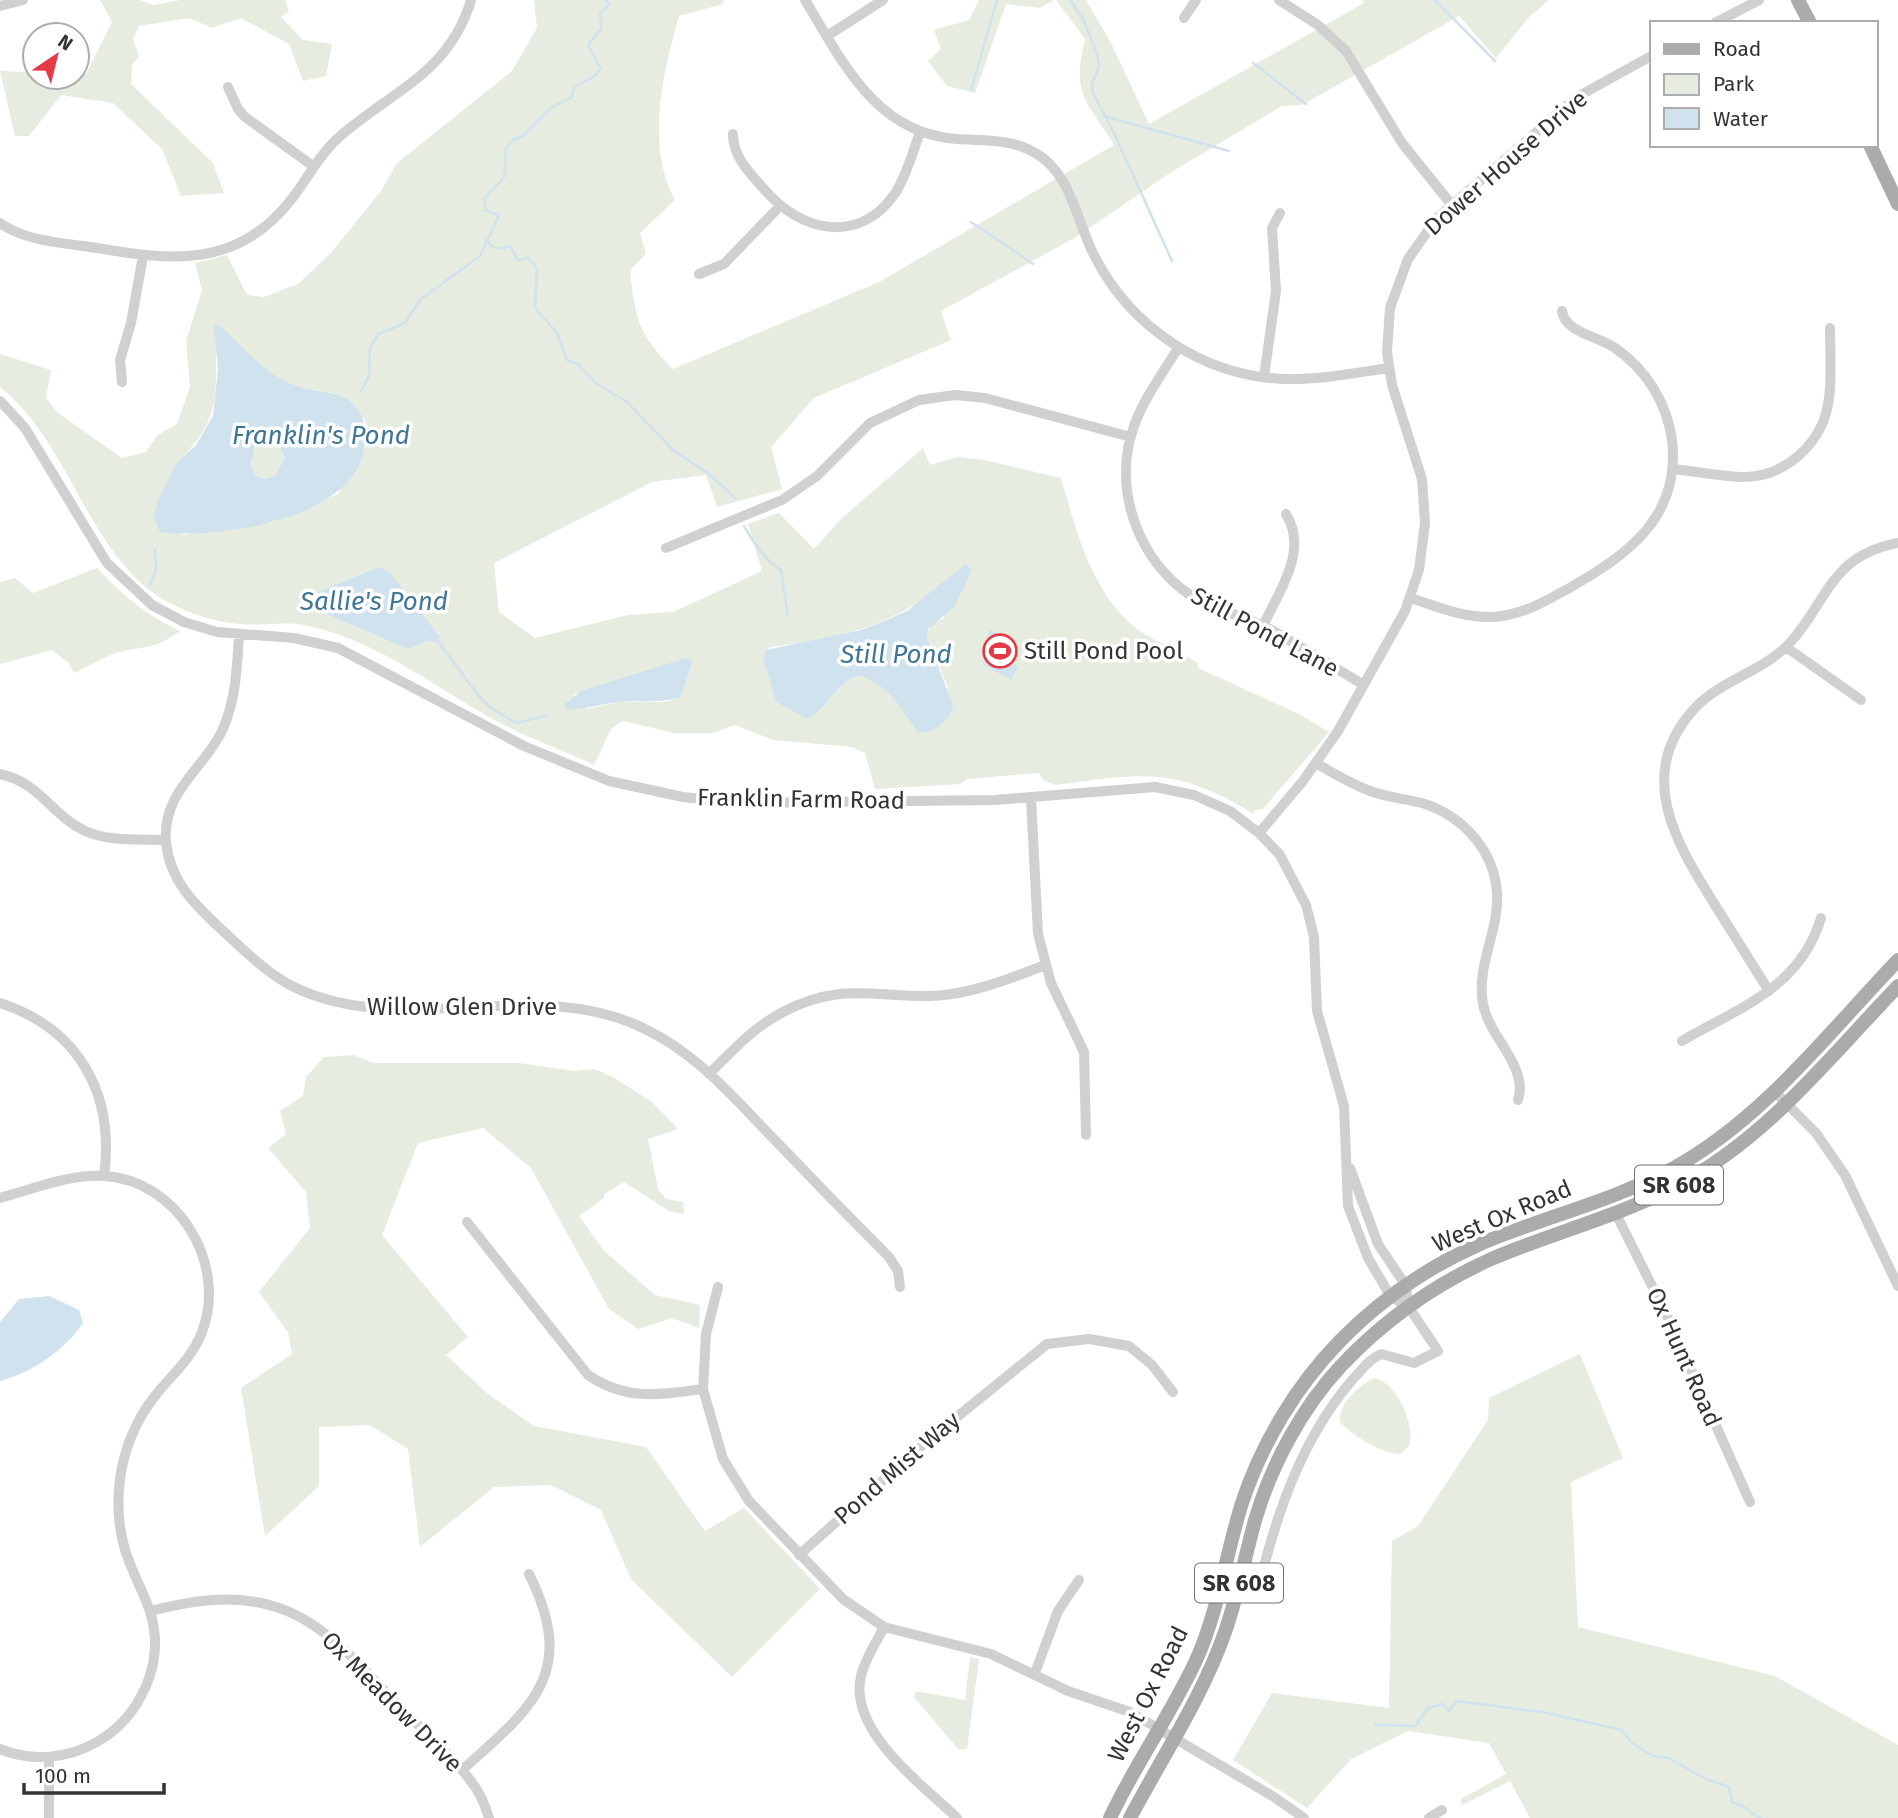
<svg xmlns="http://www.w3.org/2000/svg" width="1898" height="1818" font-family="'Fira Sans',sans-serif">
<rect width="100%" height="100%" fill="#fff"/>
<!-- green -->
<path fill="#e6ecdf" fill-rule="evenodd" d="M100 0H139L154 5 180 0H285L289 11 281 17 303 40 332 44 326 76 303 81 289 44 241 18 212 28 189 18 139 26 133 39 139 56 132 65 131 84 213 163 224 193 181 196 162 149 113 103 61 95 29 136H15L0 71 35 72V77H77V73L86 74 112 22Z
M534 0H724L723 4 679 16C663 73 645 145 675 200L640 233 646 254 630 270C635 319 638 334 673 369L879 282 1114 145C1087 100 1071 97 1085 39L1056 0H1086L1111 43 1149 124 1364 3 1363 0H1549L1528 18 1496 58 1459 16 1302 105 1282 106 1173 171 1076 237 941 311 951 340 814 398 771 447 782 489 717 507 706 475 652 482 494 563 499 612 535 638 628 615 673 612 762 571 748 524 779 513 814 549 841 519 923 448 930 465 958 457 984 460 1061 478C1077 534 1094 602 1146 635 1163 645 1181 653 1198 663V668L1297 713 1329 732 1263 809 1255 810 1254 814C1176 766 1142 773 1056 785L1043 780 1039 773 967 779 960 784 875 789 865 753 852 747 773 740 735 725 713 733H674L623 721 611 729 594 765C569 753 542 743 516 731 444 696 384 641 304 625 283 621 261 626 240 624 208 622 167 606 143 585 82 530 64 438 0 387V354L51 370 46 398 58 413 122 458 146 452 158 435 177 424 190 387 186 341 202 290 195 263 227 255 247 295 264 297 298 284 330 254 381 191 397 163 512 71 537 28ZM218 324 268 374 298 387 333 393 352 404 366 422 338 494 273 522 182 535 177 462C230 413 211 386 218 324ZM927 596 945 618 931 623 927 635 948 688 913 725C900 701 886 687 862 676 837 679 830 709 807 719L776 702 763 658 770 647C825 640 881 630 927 596ZM307 606 427 641 408 649ZM686 658 693 660 681 697 665 702H618L586 709 573 695Z
M979 0H1054L1040 8 1006 4 975 93 947 86 928 61 941 49 934 30 969 20Z
M260 426 278 441 284 460 276 475 266 479 254 475 251 463C256 450 254 438 260 426Z
M97 568C122 595 146 615 180 631 153 651 144 645 116 653 102 658 88 667 74 673L69 663 52 650 0 664V582L15 578 33 593Z
M354 1055 373 1063H519L574 1071 594 1069 613 1077 652 1102 678 1129 648 1139 658 1189 666 1199 683 1202 684 1214 669 1211 624 1182 604 1194V1198L579 1216 604 1251 655 1295 700 1305 699 1328 672 1318 638 1329 609 1309 531 1168 483 1128 418 1143 382 1235 468 1337 446 1355 488 1394 534 1426 646 1447 705 1531 744 1508 820 1589 732 1677 631 1579 601 1510 551 1485 494 1487 420 1547 408 1449 370 1425 319 1427V1486L265 1536 241 1388 292 1354 288 1332 259 1292 310 1228 306 1192 268 1148 286 1134 280 1111 303 1096 306 1077 324 1057Z
M1580 1354 1623 1458 1571 1482 1578 1627 1775 1676 1898 1745V1818H1530L1510 1781 1462 1805 1461 1799 1506 1774 1489 1743 1408 1731 1351 1759 1307 1808 1233 1760 1272 1693 1389 1708 1392 1541 1418 1526 1488 1420 1489 1398Z
M1375 1378C1397 1383 1416 1426 1409 1446L1400 1454C1381 1453 1353 1436 1340 1422 1339 1402 1358 1386 1375 1378Z
M970 1657 979 1659 967 1749H958L914 1697 916 1691 965 1700Z"/>
<!-- water -->
<path fill="#cfe2ee" fill-rule="evenodd" d="M218 324C244 347 264 375 297 386 317 393 342 390 355 406 366 418 365 429 364 445 360 518 217 540 160 532L154 516 158 499 177 462 196 445 213 416 218 369 214 327ZM261 426 278 441 284 459 276 475 266 479 254 475 251 463C256 450 253 437 261 426Z
M966 564 972 570 954 607 928 629 927 636 953 706C950 721 933 734 918 732 898 705 894 691 862 676 837 678 830 709 807 719L776 702 763 658 766 650 861 630 884 621 907 611Z
M379 567 390 573 440 637 435 642 427 641 408 649 307 606 306 603 316 593Z
M990 630 1014 643 1005 659 1018 666 1011 680 983 664 994 643 986 638Z
M686 658 693 660 681 697C659 704 640 700 618 702 601 704 585 709 568 710L564 705 581 691Z
M49 1296 79 1310 83 1323C64 1351 33 1372 0 1381V1322L19 1299Z"/>
<g fill="none" stroke-linecap="round" stroke-linejoin="round">
<!-- stream -->
<path stroke="#cfe2ee" stroke-width="2.5" d="M1070 0 1084 21 1097 54 1099 67 1092 84 1093 93 1114 133 1172 261
M1435 0 1495 61
M1253 63 1306 104
M971 90 997 0
M1104 116 1229 151
M971 222 1033 264
M487 241C494 250 500 250 510 246L518 260 528 258 537 268 535 308 557 333 567 360 579 365 594 382 627 402 674 451 708 473 736 499
M361 392 369 376 370 347 379 334 405 323 421 299 480 256 499 215 485 210 484 199 504 177 506 148 513 140 523 136 552 107 572 97 574 87 593 77 601 69 588 45 601 29 600 13 609 5 606 0
M744 526C752 541 766 561 781 570L788 616
M150 585 156 570 155 549
M437 640 478 695 491 708 516 723 546 716
M1375 1725 1415 1726 1428 1708 1443 1704 1449 1711 1457 1701 1542 1712 1622 1730 1632 1743 1653 1756 1669 1758 1706 1779 1729 1787 1732 1802C1745 1805 1749 1813 1761 1818"/>
<!-- minor -->
<path stroke="#d0d0d0" stroke-width="10" d="M805 0C842 61 876 134 957 139 988 141 1016 138 1043 158 1073 182 1077 222 1094 255 1130 327 1203 376 1284 379 1319 380 1354 373 1389 368
M1279 0 1318 25 1346 51 1402 143 1451 204
M0 6 23 0
M1184 18 1196 0
M1715 23 1759 0
M827 36 883 0
M228 87 238 109 245 117 313 166
M733 134C733 157 749 172 764 189 800 232 860 246 896 192 907 174 913 152 920 132
M0 223C26 242 66 243 97 248 172 261 237 268 290 201 307 180 318 156 338 138 391 91 449 74 471 0
M699 274 724 264 779 207
M1178 348C1163 373 1144 398 1134 426 1112 487 1137 559 1190 595 1213 610 1240 614 1264 626 1298 644 1331 666 1364 685
M1264 377 1276 291 1272 228 1280 213
M122 382 120 360 131 323 143 256
M0 401 25 428 107 563 152 605 184 622 217 632 294 638 338 648 524 746 609 781 683 797 744 803 995 800 1155 787 1194 795 1230 811 1259 833 1280 855 1306 905 1314 937 1317 1011 1344 1106 1348 1206 1368 1258 1391 1297 1408 1306 1438 1351 1414 1363 1381 1354C1369 1359 1362 1370 1353 1379 1304 1436 1279 1506 1261 1578
M1672 469C1694 471 1718 476 1741 477 1786 478 1824 442 1829 398 1832 376 1830 351 1830 328
M666 548 782 500 817 476 870 423 919 400 955 395 985 398 1131 437
M1411 598C1438 607 1464 618 1493 617 1523 615 1546 601 1571 587 1629 554 1681 516 1672 440 1667 403 1646 369 1615 348 1599 336 1565 333 1562 311
M1263 626C1279 591 1309 551 1286 514
M239 635C237 667 236 699 223 729 205 768 162 792 166 841 169 880 194 904 221 929 244 950 267 974 296 988 405 1039 534 975 643 1028 695 1052 732 1096 771 1136 810 1177 849 1217 889 1257L898 1271 900 1287
M1786 647 1861 700
M1316 763C1334 774 1353 785 1373 792 1390 798 1408 799 1425 804 1464 817 1495 852 1497 894 1499 932 1476 965 1483 1004 1489 1037 1529 1067 1518 1100
M0 774C41 783 51 815 85 831 110 842 139 839 166 840
M1031 798 1038 934 1051 983 1084 1052 1086 1135
M1259 833 1303 781 1338 731 1405 611 1419 570 1425 523 1422 479 1392 385 1387 352 1390 308 1408 259 1437 218 1577 97 1651 56
M1769 991C1751 962 1733 934 1715 905 1676 843 1633 773 1696 707 1722 680 1763 671 1789 644 1828 602 1829 556 1898 543
M0 1003C80 1029 115 1095 104 1176
M1682 1041C1740 1007 1800 988 1821 918
M709 1074C732 1051 754 1027 783 1012 839 982 874 997 931 996 968 995 1010 979 1045 965
M1774 1091 1816 1133 1845 1175 1898 1286
M1350 1168 1378 1244 1406 1286 1408 1306
M0 1198C33 1189 69 1174 104 1176 178 1180 228 1264 202 1332 193 1356 175 1372 159 1391 141 1412 128 1439 122 1467 117 1493 117 1520 124 1546 130 1570 144 1591 151 1615 165 1664 140 1717 97 1742 67 1759 32 1762 0 1749
M1615 1212 1668 1318 1750 1502
M467 1222 588 1375C626 1401 660 1395 703 1389
M718 1287 706 1334 703 1389 723 1459 749 1501 843 1599 884 1627 991 1654 1068 1691 1130 1712 1274 1797 1304 1818
M799 1555 926 1442 1047 1344 1089 1339 1129 1346 1152 1365 1173 1392
M150 1611C191 1601 234 1593 276 1607 328 1623 366 1673 403 1710 426 1733 451 1754 470 1780 479 1791 485 1804 489 1818
M884 1627C876 1643 865 1659 861 1676 848 1731 922 1784 957 1818
M1035 1673 1058 1611 1079 1580
M49 1757V1818
M462 1770C533 1707 578 1673 529 1574
M1429 1818 1442 1810"/>
<!-- major -->
<path stroke="#ababab" stroke-width="14" d="M1798 0 1810 23
M1870 145 1898 204
M1110 1818C1136 1762 1173 1712 1198 1656 1219 1607 1226 1554 1242 1503 1262 1443 1296 1386 1340 1341 1379 1301 1428 1267 1480 1244 1544 1217 1613 1201 1674 1168 1764 1118 1828 1033 1898 960
M1130 1818C1162 1757 1202 1698 1225 1632 1238 1595 1245 1555 1256 1517 1272 1464 1302 1408 1340 1367 1383 1321 1432 1286 1489 1260 1551 1233 1618 1217 1678 1185 1767 1138 1829 1058 1898 986"/>
</g>
<!-- icons -->
<defs>
<symbol id="stadium-ring" viewBox="-11 -11 22 22"><circle r="9.5" fill="#fff" stroke="#e63946" stroke-width="1.5"/><path d="M0-5a6.5 5 0 1 0 0 10a6.5 5 0 1 0 0-10ZM-3.5-1.8h7v3.6h-7Z" fill="#e63946"/></symbol>
</defs>
<g fill-rule="evenodd">
<use href="#stadium-ring" x="981" y="632" width="38" height="38"/>
</g>
<g text-anchor="middle" stroke-width="7" stroke-linejoin="round" paint-order="stroke">
<!-- shield labels -->
<g fill="#fff" stroke="#707070" stroke-width="2">
<rect x="1635" y="1165.5" width="88" height="39" rx="5"/>
<rect x="1195" y="1563.5" width="88" height="39" rx="5"/>
</g>
<g font-size="23" font-weight="bold" fill="#333">
<text x="1679" y="1193">SR 608</text>
<text x="1239" y="1591">SR 608</text>
</g>
<!-- street labels -->
<g font-size="24" fill="#333" stroke="#fff">
<text transform="translate(1506 163) rotate(-41)" y="8">Dower House Drive</text>
<text transform="translate(1265 632) rotate(28)" y="8">Still Pond Lane</text>
<text transform="translate(801 799) rotate(1)" y="8">Franklin Farm Road</text>
<text x="462" y="1015">Willow Glen Drive</text>
<text transform="translate(1502 1216) rotate(-23)" y="8">West Ox Road</text>
<text transform="translate(1684 1357) rotate(66)" y="8">Ox Hunt Road</text>
<text transform="translate(897 1468) rotate(-41)" y="8">Pond Mist Way</text>
<text transform="translate(1148 1694) rotate(-63)" y="8">West Ox Road</text>
<text transform="translate(392 1702) rotate(45)" y="8">Ox Meadow Drive</text>
</g>
<!-- poi labels -->
<g font-size="24" fill="#333" stroke="#fff" text-anchor="start">
<text x="1024" y="659">Still Pond Pool</text>
</g>
<!-- water labels -->
<g font-size="26" font-style="italic" fill="#3f7597" stroke="#fff">
<text x="321" y="444">Franklin's Pond</text>
<text x="374" y="610">Sallie's Pond</text>
<text x="896" y="663">Still Pond</text>
</g>
</g>
<!-- legend -->
<rect x="1650" y="21" width="228" height="126" fill="#ffffff" stroke="#adadad" stroke-width="2"/>
<rect x="1664" y="44" width="35" height="10" fill="#ababab" stroke="#adadad" stroke-width="2"/>
<text x="1713" y="56" font-size="21" fill="#333333">Road</text>
<rect x="1664" y="74" width="35" height="21" fill="#e6ecdf" stroke="#adadad" stroke-width="2"/>
<text x="1713" y="91" font-size="21" fill="#333333">Park</text>
<rect x="1664" y="108" width="35" height="21" fill="#cfe2ee" stroke="#adadad" stroke-width="2"/>
<text x="1713" y="126" font-size="21" fill="#333333">Water</text>
<!-- north arrow -->
<g transform="translate(56 56) rotate(35)"><circle r="33" fill="#ffffff" stroke="#adadad" stroke-width="2"/>
<path d="M0-5L12 26L0 18L-12 26Z" fill="#e63946"/>
<text y="-10" font-size="19" font-weight="bold" text-anchor="middle" fill="#333333">N</text>
</g>
<!-- scale -->
<path d="M24 1783v10h140v-10" fill="none" stroke="#333333" stroke-width="3.5"/>
<text x="35" y="1783" font-size="21" fill="#333333" stroke="#ffffff" stroke-width="5" paint-order="stroke">100 m</text>
</svg>
